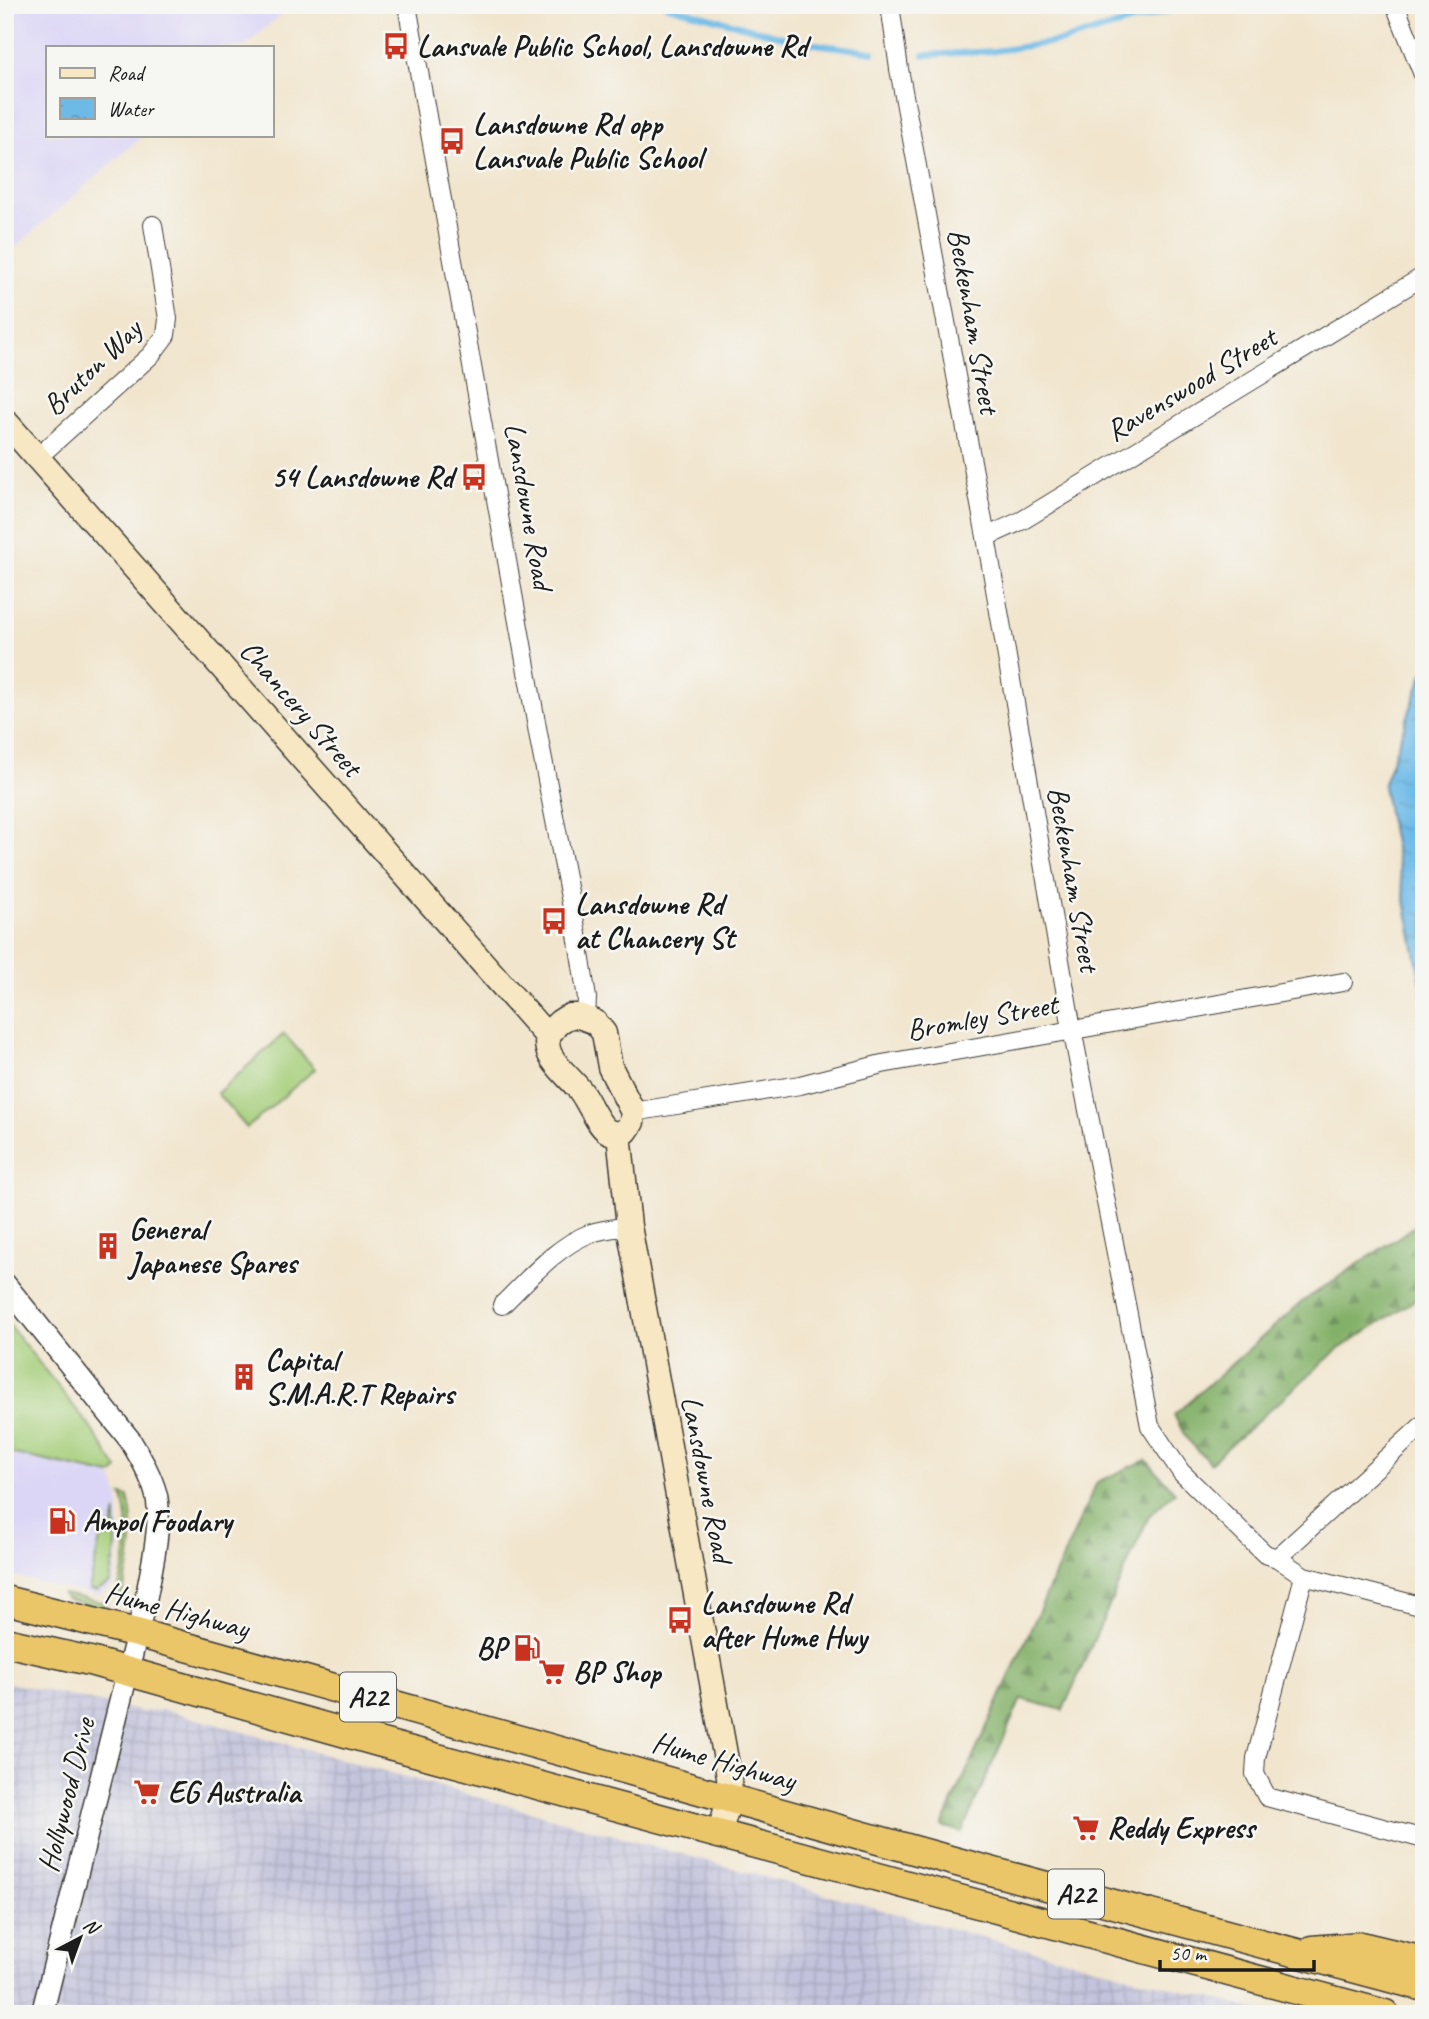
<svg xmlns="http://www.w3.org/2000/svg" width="1429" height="2019" font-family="Caveat,sans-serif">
<defs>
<pattern id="industrial-grid" width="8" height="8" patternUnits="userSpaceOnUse" patternTransform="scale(1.75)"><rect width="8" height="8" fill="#c2c2dc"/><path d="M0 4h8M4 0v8" fill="none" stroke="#a6a6bc"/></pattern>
<pattern id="forest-firs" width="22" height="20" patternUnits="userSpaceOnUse" patternTransform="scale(1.75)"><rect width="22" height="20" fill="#84b169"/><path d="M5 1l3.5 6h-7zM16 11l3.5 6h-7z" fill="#6b8f56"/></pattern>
<pattern id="water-ripples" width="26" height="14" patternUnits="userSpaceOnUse" patternTransform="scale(1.75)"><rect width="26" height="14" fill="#6dbae7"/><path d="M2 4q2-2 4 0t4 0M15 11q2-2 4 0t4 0" fill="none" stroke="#5e9fc6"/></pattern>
</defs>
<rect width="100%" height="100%" fill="#f6f6f2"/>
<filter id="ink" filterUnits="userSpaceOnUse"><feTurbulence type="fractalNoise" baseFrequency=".0143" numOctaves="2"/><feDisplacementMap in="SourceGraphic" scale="14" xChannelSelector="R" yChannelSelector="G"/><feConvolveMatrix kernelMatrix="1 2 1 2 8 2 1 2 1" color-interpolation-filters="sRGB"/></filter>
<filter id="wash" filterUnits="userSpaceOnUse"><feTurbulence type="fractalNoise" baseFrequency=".00686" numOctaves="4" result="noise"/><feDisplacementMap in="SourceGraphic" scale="28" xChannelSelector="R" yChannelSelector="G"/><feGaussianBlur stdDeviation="1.57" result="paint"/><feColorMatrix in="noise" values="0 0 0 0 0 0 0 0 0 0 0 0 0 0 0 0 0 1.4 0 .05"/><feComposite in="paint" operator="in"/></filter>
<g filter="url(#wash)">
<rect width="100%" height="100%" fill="#f1e5cd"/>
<!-- built -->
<path fill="#dcd6f6" d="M5 5H292L244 47H47V135H144L5 256Z
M5 1452 111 1475 119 1496V1545L113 1586 98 1596 5 1574Z"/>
<!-- industrial -->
<path fill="url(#industrial-grid)" d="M5 1682 143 1712 165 1710 926 1922 1272 2014H5Z"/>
<!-- grass -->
<path fill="#a5ce79" stroke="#60754a" stroke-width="2" d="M284 1034 315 1069 247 1128 217 1093Z
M5 1320 88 1424 118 1469 111 1475 5 1452Z
M122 1495 128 1497C137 1532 130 1565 121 1599L117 1595C126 1564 133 1526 122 1495Z
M116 1512V1548L110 1583 96 1591 89 1590 101 1535 110 1537Z
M63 1594 106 1603 105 1609 67 1599Z"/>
<!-- forest -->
<path fill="url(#forest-firs)" stroke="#506642" stroke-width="2" d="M1424 1220V1294L1336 1351 1210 1463 1186 1438 1174 1415 1303 1301Z
M1146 1460 1175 1492 1149 1516 1063 1710 1021 1699 962 1832 942 1826 1097 1482Z"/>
<!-- water -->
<path fill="url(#water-ripples)" stroke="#446b82" stroke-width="2" d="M1424 671V999L1383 786Z"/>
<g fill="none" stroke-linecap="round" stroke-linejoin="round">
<!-- stream -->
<path stroke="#6dbae7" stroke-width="6" d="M665 5 801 42 873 52
M924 55 994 51 1062 41 1189 5"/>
</g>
</g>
<g filter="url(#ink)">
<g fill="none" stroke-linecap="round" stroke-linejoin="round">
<defs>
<path id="minor" d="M407 5 540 744 576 928 587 998 586 1018
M890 5 899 69 986 537 1072 1029 1150 1426 1181 1472 1265 1554 1277 1558 1304 1576 1424 1607
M1395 5 1424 77
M37 458 151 355 166 335 168 319 153 225
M986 537 1023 520 1424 276
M633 1112 800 1085 882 1064 1343 982
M502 1305C528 1280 556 1246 591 1233 603 1229 616 1228 629 1226
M1277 1558 1424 1424
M1304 1576 1256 1758 1255 1774 1267 1797 1424 1839"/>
<path id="tertiary" d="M5 1284 130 1440C140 1457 151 1475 156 1494 163 1519 151 1572 146 1598L42 2014"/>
<path id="secondary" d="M5 421 548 1037
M570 1016H579L595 1022 604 1033 610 1067 633 1112 632 1122 626 1131C619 1133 613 1135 606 1130 597 1123 589 1103 582 1093 570 1075 533 1053 553 1029 557 1023 563 1019 570 1016Z
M619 1134 629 1226 729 1776 730 1797 719 1834"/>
<path id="trunk" d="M5 1600 137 1633 957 1862 1424 1987
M5 1642 90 1661 378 1742 1385 2014
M1312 1950 1361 1946 1424 1961"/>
</defs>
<!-- minor casing -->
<use href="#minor" stroke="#3c3a37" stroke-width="20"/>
<!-- tertiary casing -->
<use href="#tertiary" stroke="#3c3a37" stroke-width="24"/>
<!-- secondary casing -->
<use href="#secondary" stroke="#3c3a37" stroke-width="27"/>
<!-- trunk casing -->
<use href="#trunk" stroke="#3c3a37" stroke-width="31"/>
<!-- minor -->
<use href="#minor" stroke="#fff" stroke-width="18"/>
<!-- tertiary -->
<use href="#tertiary" stroke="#fff" stroke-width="21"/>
<!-- secondary -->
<use href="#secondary" stroke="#f7e8c3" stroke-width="24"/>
<!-- trunk -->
<use href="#trunk" stroke="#ebc669" stroke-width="28"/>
</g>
</g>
<!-- icons -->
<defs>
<symbol id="bus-bare" viewBox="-9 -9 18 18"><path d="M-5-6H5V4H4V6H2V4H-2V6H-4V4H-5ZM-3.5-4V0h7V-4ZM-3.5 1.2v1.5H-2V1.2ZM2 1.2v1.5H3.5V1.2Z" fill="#c8321e" stroke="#f6f6f2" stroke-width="2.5" paint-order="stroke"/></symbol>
<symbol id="building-bare" viewBox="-9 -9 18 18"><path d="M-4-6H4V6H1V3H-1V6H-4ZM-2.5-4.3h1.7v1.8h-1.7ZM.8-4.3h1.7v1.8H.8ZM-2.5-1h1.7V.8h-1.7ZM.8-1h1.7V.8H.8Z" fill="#c8321e" stroke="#f6f6f2" stroke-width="2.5" paint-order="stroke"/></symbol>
<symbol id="fuel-bare" viewBox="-9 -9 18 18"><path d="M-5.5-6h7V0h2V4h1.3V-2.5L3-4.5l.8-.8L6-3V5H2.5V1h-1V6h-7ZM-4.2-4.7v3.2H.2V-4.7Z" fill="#c8321e" stroke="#f6f6f2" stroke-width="2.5" paint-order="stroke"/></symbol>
<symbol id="supermarket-bare" viewBox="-9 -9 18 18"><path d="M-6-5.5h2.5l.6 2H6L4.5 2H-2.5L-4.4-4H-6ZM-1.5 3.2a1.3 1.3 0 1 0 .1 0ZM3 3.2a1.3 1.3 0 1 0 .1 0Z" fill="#c8321e" stroke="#f6f6f2" stroke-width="2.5" paint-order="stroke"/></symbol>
</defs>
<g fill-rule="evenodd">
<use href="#bus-bare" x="377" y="27" width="38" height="38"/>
<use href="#bus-bare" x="433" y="122" width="38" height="38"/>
<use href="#bus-bare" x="455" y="458" width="38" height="38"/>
<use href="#bus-bare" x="535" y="902" width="38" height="38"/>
<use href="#building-bare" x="89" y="1227" width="38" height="38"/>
<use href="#building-bare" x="225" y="1358" width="38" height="38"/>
<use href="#fuel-bare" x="43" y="1502" width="38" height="38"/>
<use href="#bus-bare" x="661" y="1601" width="38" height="38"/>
<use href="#fuel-bare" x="508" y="1629" width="38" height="38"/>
<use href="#supermarket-bare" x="533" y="1653" width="38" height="38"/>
<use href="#supermarket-bare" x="128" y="1773" width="38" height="38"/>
<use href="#supermarket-bare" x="1067" y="1809" width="38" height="38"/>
</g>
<g text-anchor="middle" stroke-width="5" stroke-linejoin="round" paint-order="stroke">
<!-- shield labels -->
<g fill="#f6f6f2" stroke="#5d5d5c" stroke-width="2">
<rect x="340" y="1672.5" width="56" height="49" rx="5"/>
<rect x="1048" y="1869.5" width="56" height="49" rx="5"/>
</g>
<g font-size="28" font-weight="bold" fill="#1c1c1c">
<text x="368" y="1707">A22</text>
<text x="1076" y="1904">A22</text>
</g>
<!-- poi labels -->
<g font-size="30" font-weight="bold" fill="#1c1c1c" stroke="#f6f6f2" text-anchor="start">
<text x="417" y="56">Lansvale Public School, Lansdowne Rd</text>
<text x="473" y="134">Lansdowne Rd opp<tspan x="473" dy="34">Lansvale Public School</tspan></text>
<text x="453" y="487" text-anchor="end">54 Lansdowne Rd</text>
<text x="575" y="914">Lansdowne Rd<tspan x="575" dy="34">at Chancery St</tspan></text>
<text x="129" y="1239">General<tspan x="129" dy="34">Japanese Spares</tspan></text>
<text x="265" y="1370">Capital<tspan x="265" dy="34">S.M.A.R.T Repairs</tspan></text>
<text x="83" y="1531">Ampol Foodary</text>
<text x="701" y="1613">Lansdowne Rd<tspan x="701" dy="34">after Hume Hwy</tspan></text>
<text x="506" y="1658" text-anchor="end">BP</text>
<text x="573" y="1682">BP Shop</text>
<text x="168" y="1802">EG Australia</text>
<text x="1107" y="1838">Reddy Express</text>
</g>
<!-- street labels -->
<g font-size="30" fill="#1c1c1c" stroke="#f6f6f2">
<text transform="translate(974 321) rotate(80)" y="10">Beckenham Street</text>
<text transform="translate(92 367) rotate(-44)" y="10">Bruton Way</text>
<text transform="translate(1191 384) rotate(-31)" y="10">Ravenswood Street</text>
<text transform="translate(529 506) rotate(80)" y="10">Lansdowne Road</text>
<text transform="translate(301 708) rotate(49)" y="10">Chancery Street</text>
<text transform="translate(1074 879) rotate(80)" y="10">Beckenham Street</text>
<text transform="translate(982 1017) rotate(-10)" y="10">Bromley Street</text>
<text transform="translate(707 1479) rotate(79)" y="10">Lansdowne Road</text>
<text transform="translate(177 1610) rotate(15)" y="10">Hume Highway</text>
<text transform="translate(724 1761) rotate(16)" y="10">Hume Highway</text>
<text transform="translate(66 1795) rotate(-76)" y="10">Hollywood Drive</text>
</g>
</g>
<!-- margin -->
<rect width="1429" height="2019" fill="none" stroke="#f6f6f2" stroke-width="28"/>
<!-- legend -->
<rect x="46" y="46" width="228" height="91" fill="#f6f6f2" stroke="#9f9f9c" stroke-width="2"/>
<rect x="60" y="68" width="35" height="10" fill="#f7e8c3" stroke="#9f9f9c" stroke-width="2"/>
<text x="108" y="80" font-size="21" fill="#1c1c1c">Road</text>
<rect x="60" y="98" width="35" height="21" fill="url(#water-ripples)" stroke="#9f9f9c" stroke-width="2"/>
<text x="108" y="116" font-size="21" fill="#1c1c1c">Water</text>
<!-- north arrow -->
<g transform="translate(80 1938) rotate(41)" stroke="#f6f6f2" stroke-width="5" paint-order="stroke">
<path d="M0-5L12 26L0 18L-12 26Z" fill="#1c1c1c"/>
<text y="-10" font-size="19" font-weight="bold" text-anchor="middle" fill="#1c1c1c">N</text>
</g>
<!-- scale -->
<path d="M1160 1960v10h154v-10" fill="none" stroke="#1c1c1c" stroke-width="3.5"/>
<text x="1170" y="1960" font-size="21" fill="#1c1c1c" stroke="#f6f6f2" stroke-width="5" paint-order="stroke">50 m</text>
</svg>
